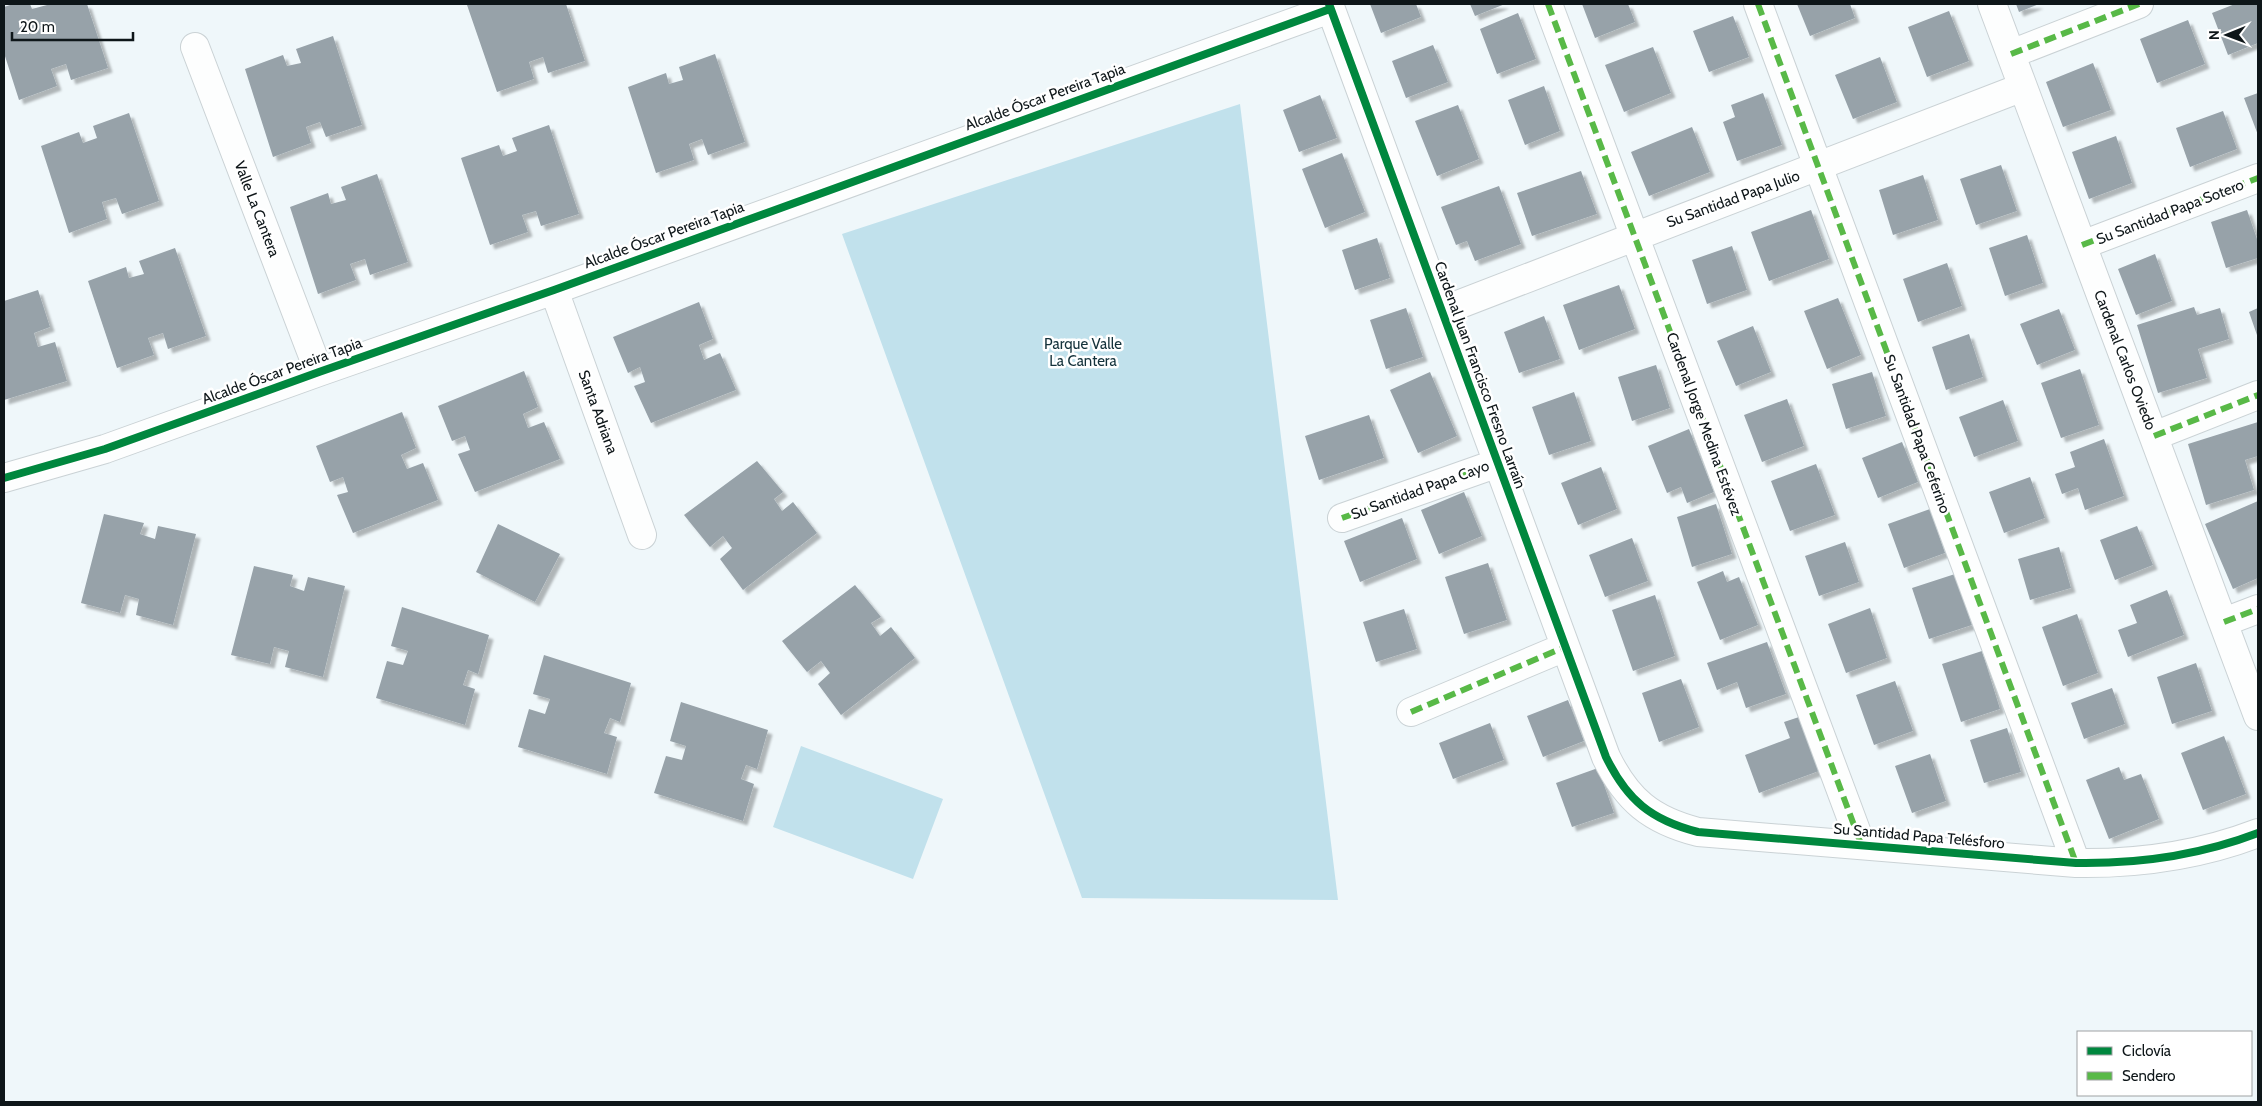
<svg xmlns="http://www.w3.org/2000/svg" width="2262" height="1106" font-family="Cabin,sans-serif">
<defs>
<filter id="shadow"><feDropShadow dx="4.5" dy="4.5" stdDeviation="1" flood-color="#0004"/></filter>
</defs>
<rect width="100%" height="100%" fill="#eff7fa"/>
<!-- green -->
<path fill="#c1e1ec" d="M1240 104 1338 900 1082 898 842 234Z
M801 746 943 799 913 879 773 827Z"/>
<!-- building -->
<path fill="#97a2a9" filter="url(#shadow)" d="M13 4H30L32 9 47 5 46 4H87L108 68 71 80 66 64 51 69 57 86 19 100 4 53V7Z
M471 4H566L585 61 548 73 543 57 529 62 534 79 497 92 467 5Z
M1370 4H1416L1421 17 1381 33Z
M1470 4H1505L1475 16Z
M1582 4H1628L1635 22 1595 38Z
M1797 4H1850L1855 18 1810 36Z
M2016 4H2039L2019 12Z
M2235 4H2258V43L2228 55 2212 13Z
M1949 11 1969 61 1927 77 1908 27Z
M1518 13 1536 59 1497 74 1480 29Z
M1733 16 1749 57 1709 72 1693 31Z
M2188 20 2205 64 2157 83 2140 39Z
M333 36 362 125 326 137 320 122 306 127 311 143 273 157 245 69 283 55 287 66 301 63 296 49Z
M1433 45 1448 82 1406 98 1392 61Z
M1653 47 1671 93 1624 112 1605 65Z
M715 54 745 142 708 155 702 139 689 144 694 160 656 173 628 87 666 73 669 84 683 80 679 67Z
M1880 57 1897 102 1853 119 1835 75Z
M2093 63 2111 110 2063 127 2046 82Z
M1544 86 1560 131 1525 145 1508 100Z
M1763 93 1782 145 1737 161 1723 122 1735 117 1731 105Z
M2258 93V135L2244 98Z
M1320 95 1337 138 1299 152 1283 110Z
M1458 105 1479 159 1437 176 1415 121Z
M2223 111 2237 149 2190 167 2176 128Z
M129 113 159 201 122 214 116 198 102 202 107 219 69 233 41 146 79 132 83 143 97 138 93 126Z
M549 125 579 214 541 226 536 211 522 215 528 232 490 245 461 158 499 145 503 156 517 151 512 138Z
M1692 127 1710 172 1649 196 1631 152Z
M2116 136 2132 183 2089 199 2072 152Z
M1342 153 1365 212 1325 228 1302 169Z
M2001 165 2017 211 1976 225 1960 179Z
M1581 171 1597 214 1532 236 1517 193Z
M377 174 408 262 370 275 365 259 350 264 356 280 318 294 290 207 328 193 331 204 346 200 341 187Z
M1923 175 1938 220 1893 235 1879 190Z
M1499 186 1521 244 1475 261 1467 241 1456 245 1441 207Z
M1811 210 1829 259 1769 281 1751 232Z
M2247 210 2258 242V258L2226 268 2211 222Z
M2027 235 2043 283 2005 296 1989 248Z
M1377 238 1390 278 1355 290 1342 250Z
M1732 246 1747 290 1707 304 1692 260Z
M175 248 206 336 168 349 163 333 148 338 154 355 117 368 88 281 126 267 129 278 144 274 139 261Z
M2155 254 2172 301 2136 315 2118 269Z
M1947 263 1962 306 1918 322 1903 279Z
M1619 285 1635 329 1579 350 1563 305Z
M38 290 50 327 34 333 38 347 55 342 67 381 4 400V301Z
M1838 298 1861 355 1827 369 1804 311Z
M699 302 713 339 699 345 704 360 720 353 736 390 651 423 634 386 645 382 640 367 628 373 613 337Z
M2194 307 2197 315 2220 308 2229 339 2198 349 2207 378 2158 393 2137 325Z
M1406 308 1423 357 1386 369 1370 320Z
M2258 308V338L2249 312Z
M2059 309 2075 350 2037 365 2020 324Z
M1544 316 1560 359 1519 373 1504 332Z
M1753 326 1771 372 1736 386 1717 341Z
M1969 334 1983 377 1946 390 1932 347Z
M1656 365 1670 408 1632 421 1618 377Z
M2080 369 2099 425 2061 438 2041 383Z
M524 371 538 407 523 414 528 428 544 422 560 459 475 492 458 454 470 450 465 436 452 441 438 406Z
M1430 372 1457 436 1418 453 1390 390Z
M1872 372 1886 416 1846 429 1832 384Z
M1574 392 1591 441 1549 455 1532 407Z
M1787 399 1804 446 1762 462 1744 415Z
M2003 400 2018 441 1974 457 1959 417Z
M402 412 416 448 401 455 407 469 423 463 438 500 353 533 337 495 348 492 343 477 330 482 316 446Z
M1369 415 1384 458 1319 480 1305 436Z
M2258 422V456L2245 460 2254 490 2206 505 2188 444Z
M1689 429 1714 492 1687 503 1681 487 1667 493 1648 446Z
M2104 439 2124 496 2085 510 2078 488 2062 494 2055 474 2075 467 2070 452Z
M1902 442 1918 482 1878 498 1862 458Z
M757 461 783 492 774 499 782 511 793 502 817 533 743 590 720 559 732 548 723 536 710 547 684 515Z
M1816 464 1835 515 1790 531 1771 481Z
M1601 467 1617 509 1578 525 1561 483Z
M2030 477 2045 518 2004 533 1989 492Z
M1464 492 1482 536 1439 554 1421 510Z
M2258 501V578L2233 589 2205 524Z
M1716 504 1732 554 1692 567 1677 517Z
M1930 509 1945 553 1904 568 1888 524Z
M104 514 144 523 140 534 155 539 158 526 196 534 173 625 136 615 139 599 125 595 120 613 81 603Z
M1402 518 1417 559 1360 582 1344 541Z
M498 524 560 554 535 602 476 572Z
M2137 526 2153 565 2115 580 2100 540Z
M1632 538 1648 581 1605 597 1589 555Z
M1845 542 1859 582 1819 596 1805 556Z
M2059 547 2071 588 2030 600 2018 559Z
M1488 563 1507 620 1464 634 1445 577Z
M254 566 293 575 290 586 304 591 308 577 345 586 323 677 285 667 289 651 274 647 270 664 231 655Z
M1723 571 1727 582 1739 577 1758 625 1720 640 1697 582Z
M1955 574 1972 625 1929 639 1912 588Z
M855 585 881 617 871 623 880 636 891 627 915 658 841 715 818 684 830 673 821 661 807 672 782 641Z
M2167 590 2184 635 2128 657 2118 630 2137 623 2130 605Z
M1655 595 1675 656 1633 671 1612 610Z
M402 607 489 635 478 674 468 670 463 685 475 689 465 725 376 698 387 661 403 665 408 651 391 646Z
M1870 608 1887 658 1846 673 1828 624Z
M1404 609 1417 649 1376 662 1363 622Z
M2077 614 2098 673 2063 686 2042 627Z
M1767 642 1786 694 1746 708 1737 682 1717 690 1707 663Z
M1982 651 2000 709 1961 722 1942 664Z
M544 655 631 683 620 722 610 718 604 733 617 737 607 774 518 747 529 709 545 714 550 699 533 694Z
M2196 663 2212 711 2172 724 2157 677Z
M1681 679 1699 727 1659 742 1642 693Z
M1895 681 1913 731 1874 745 1856 695Z
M2112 688 2125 724 2084 739 2071 703Z
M1568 700 1584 741 1543 757 1527 716Z
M681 702 768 730 757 769 746 765 741 779 754 784 743 821 654 793 666 756 682 760 686 746 670 741Z
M1799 717 1819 771 1759 793 1745 755 1790 738 1784 722Z
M1490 723 1504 760 1453 779 1439 743Z
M2007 728 2021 772 1984 783 1970 740Z
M2224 736 2246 794 2203 810 2181 753Z
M1930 754 1946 801 1912 813 1895 766Z
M2119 767 2124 780 2141 774 2159 819 2109 839 2086 780Z
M1598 768 1614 813 1572 827 1556 783Z"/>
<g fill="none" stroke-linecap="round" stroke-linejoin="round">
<defs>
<path id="minor" d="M1329 4 1606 757C1627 800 1651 820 1698 832L2076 863C2139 864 2198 856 2258 833
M1548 4 1861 844
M1758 4 2076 863
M1992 4 2258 716
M195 47 319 372
M2011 54 2139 4
M2082 245 2258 178
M554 290 642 535
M1442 311 2023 87
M2154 436 2258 395
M4 478 105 449 319 372 554 290 1330 9
M1342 518 1498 463
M2224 622 2258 609
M1411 712 1565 647"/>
</defs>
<!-- minor casing -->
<use href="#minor" stroke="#cad2d5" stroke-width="30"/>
<!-- minor -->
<use href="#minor" stroke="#fdfefe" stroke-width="28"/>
<!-- quiet -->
<path stroke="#58b947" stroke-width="6" stroke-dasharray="12 6" stroke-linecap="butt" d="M1548 4 1861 844
M1758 4 2076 863
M2011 54 2139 4
M2082 245 2258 178
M2154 436 2258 395
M1342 518 1498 463
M2224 622 2258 609
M1411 712 1565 647"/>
<defs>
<path id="cycleway" d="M1329 4 1606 757C1627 800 1651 820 1698 832L2076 863C2139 864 2198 856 2258 833
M4 478 105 449 319 372 554 290 1330 9"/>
</defs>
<!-- cycleway casing -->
<use href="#cycleway" stroke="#fff" stroke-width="11"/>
<!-- cycleway -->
<use href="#cycleway" stroke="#00873e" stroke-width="8"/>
</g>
<g text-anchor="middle" stroke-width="5" stroke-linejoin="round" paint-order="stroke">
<!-- street labels -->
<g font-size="15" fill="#0e1619" stroke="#fff">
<text transform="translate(1045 97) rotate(-20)" y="5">Alcalde Óscar Pereira Tapia</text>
<text transform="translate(1733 199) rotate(-20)" y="5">Su Santidad Papa Julio</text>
<text transform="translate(257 209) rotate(69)" y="5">Valle La Cantera</text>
<text transform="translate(2170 212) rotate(-21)" y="5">Su Santidad Papa Sotero</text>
<text transform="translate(664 235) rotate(-20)" y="5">Alcalde Óscar Pereira Tapia</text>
<text transform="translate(2125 360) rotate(69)" y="5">Cardenal Carlos Oviedo</text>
<text transform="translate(282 371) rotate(-20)" y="5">Alcalde Óscar Pereira Tapia</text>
<text transform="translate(1480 375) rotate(70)" y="5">Cardenal Juan Francisco Fresno Larraín</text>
<text transform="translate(598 412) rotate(70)" y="5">Santa Adriana</text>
<text transform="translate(1704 424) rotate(70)" y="5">Cardenal Jorge Medina Estévez</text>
<text transform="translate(1917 434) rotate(70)" y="5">Su Santidad Papa Ceferino</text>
<text transform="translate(1420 490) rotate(-20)" y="5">Su Santidad Papa Cayo</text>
<text transform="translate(1919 836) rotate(5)" y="5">Su Santidad Papa Telésforo</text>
</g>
<!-- park labels -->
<g font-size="15" fill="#14323b" stroke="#fff">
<text x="1083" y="349">Parque Valle<tspan x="1083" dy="17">La Cantera</tspan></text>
</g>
</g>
<!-- border -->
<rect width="2262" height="1106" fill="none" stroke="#0e1619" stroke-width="10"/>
<!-- legend -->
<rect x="2077" y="1031" width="175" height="65" fill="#ffffff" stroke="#9fa2a3"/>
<rect x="2087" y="1047" width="25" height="8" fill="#00873e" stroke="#9fa2a3"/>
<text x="2122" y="1056" font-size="15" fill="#0e1619">Ciclovía</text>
<rect x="2087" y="1072" width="25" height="8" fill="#58b947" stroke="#9fa2a3"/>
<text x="2122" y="1081" font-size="15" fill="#0e1619">Sendero</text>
<!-- north arrow -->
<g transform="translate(2227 35) rotate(269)" stroke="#ffffff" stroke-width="4" paint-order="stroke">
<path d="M0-4L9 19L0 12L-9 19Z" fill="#0e1619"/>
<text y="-8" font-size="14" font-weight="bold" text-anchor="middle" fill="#0e1619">N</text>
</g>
<!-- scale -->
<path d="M12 32v8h121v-8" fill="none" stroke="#0e1619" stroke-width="2.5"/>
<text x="20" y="32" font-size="15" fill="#0e1619" stroke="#ffffff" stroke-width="4" paint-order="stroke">20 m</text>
</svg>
